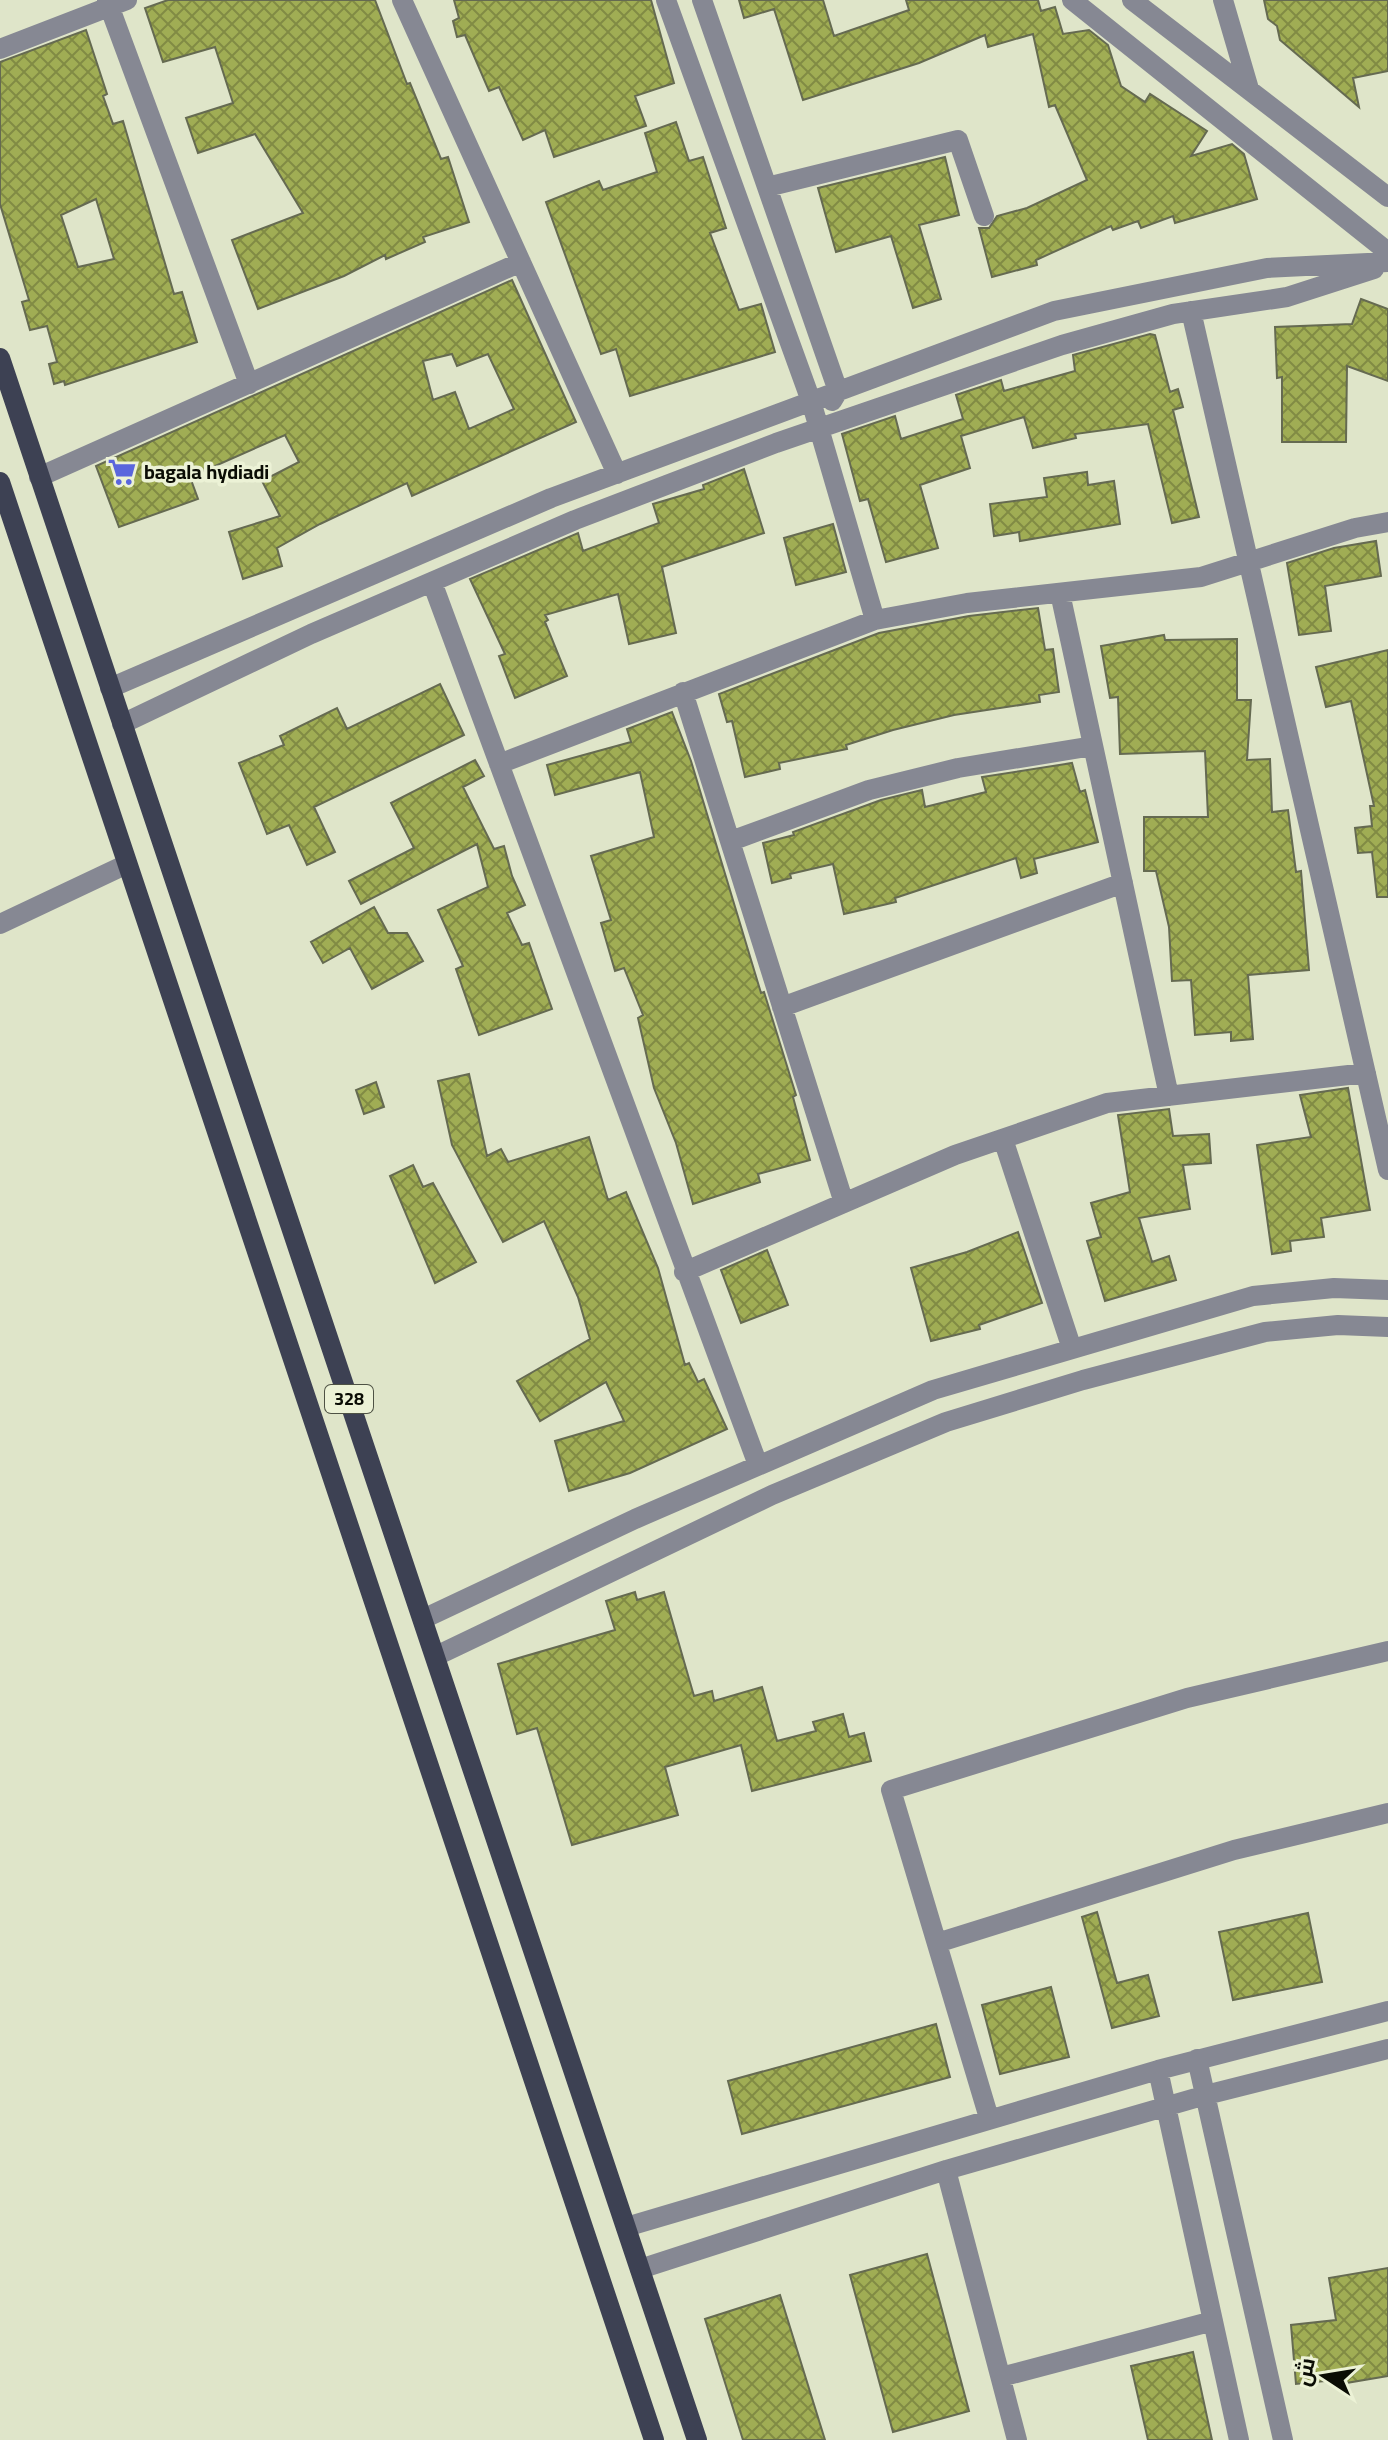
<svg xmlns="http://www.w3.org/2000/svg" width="1388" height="2440" font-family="Georgia,Cairo,serif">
<defs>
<pattern id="building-cross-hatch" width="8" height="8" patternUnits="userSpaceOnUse" patternTransform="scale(2)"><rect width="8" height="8" fill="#a0ad54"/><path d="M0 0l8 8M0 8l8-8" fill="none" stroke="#818b44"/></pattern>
</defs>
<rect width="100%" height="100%" fill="#dfe5c9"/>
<!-- building -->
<path fill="url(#building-cross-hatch)" stroke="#656a51" stroke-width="2" fill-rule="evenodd" d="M168 0H375L407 84 410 83 441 159 448 157 469 222 423 237 425 242 386 259 385 255 344 276 258 309 232 240 303 213 255 134 198 153 186 118 233 103 215 47 163 62 145 8Z
M454 0H651L674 83 635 96 646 126 554 157 545 130 523 140 499 87 489 91 465 35 457 37 453 21 459 18Z
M739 0H823L834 36 909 10 906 0H1038L1041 11 1055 7 1063 34 1089 30 1108 45 1121 86 1145 102 1150 94 1207 131 1191 156 1232 144 1244 154 1257 199 1175 223 1173 216 1141 228 1138 221 1113 230 1111 226 1036 260 1037 265 992 277 979 228H989L997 216 1027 208 1087 180 1055 105 1049 107 1033 34 988 47 985 35 919 63 803 100 774 9 744 18Z
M1264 0H1388V71L1353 78 1359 107 1280 40 1277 26 1268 19Z
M86 30 107 94 103 96 113 124 123 121 174 294 182 292 197 342 65 385 64 381 54 384 49 364 57 362 47 326 30 330 22 302 29 300 0 204V62ZM96 199 114 259 78 267 61 215Z
M676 122 689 161 703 157 726 228 710 233 739 310 761 304 775 352 630 396 616 349 601 354 546 202 599 181 603 190 657 172 645 133Z
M945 157 959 215 919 225 941 299 913 308 891 236 836 252 818 188Z
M512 280 576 422 412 496 407 483 320 524 277 548 282 566 243 579 229 532 280 516 262 481 299 462 285 435 190 477 198 499 119 527 96 466ZM452 354 457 366 488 354 514 409 469 429 455 392 433 400 423 361Z
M1361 299 1388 309V381L1347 366 1346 442H1282V377L1277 378 1275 327 1352 324Z
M1150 334 1155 335 1170 392 1178 389 1183 407 1173 410 1199 517 1172 523 1148 424 1075 434 1076 438 1033 448 1024 417 961 436 970 468 920 485 938 548 886 562 868 499 860 501 842 434 895 416 901 439 963 419 956 395 1001 380 1004 391 1075 371 1073 355Z
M744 469 764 533 662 567 676 633 629 644 618 594 545 615 548 620 545 622 567 676 515 698 499 656 505 654 470 579 578 533 583 551 659 523 653 504 704 489 703 485Z
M1087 472 1088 485 1114 481 1120 524 1020 541 1019 532 994 536 990 504 1047 497 1044 478Z
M833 524 846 572 796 585 784 538Z
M1376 541 1381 576 1325 586 1331 631 1299 635 1287 563 1334 548Z
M1038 608 1045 650 1053 649 1059 692 1039 695 1040 702 954 715 893 730 846 745 847 749 779 763 780 769 745 777 732 721 727 722 719 694 879 633 969 616Z
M1164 635 1165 640 1237 639V700H1251L1247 760 1270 759 1272 812 1288 810 1296 872 1301 871 1309 970 1248 975 1253 1039 1231 1041V1032L1195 1035 1191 980 1172 981 1169 927 1156 871H1144V817H1208L1205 751 1120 754 1118 697 1110 698 1101 646Z
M1388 650V897H1377L1372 852 1358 853 1355 828 1372 826 1370 806H1374L1351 701 1326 707 1316 667Z
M440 684 464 735 314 807 335 852 307 865 289 825 267 834 239 763 284 745 280 736 337 708 347 729Z
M672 712 691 761 761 993 764 992 796 1095 793 1097 810 1160 758 1174 760 1182 693 1204 676 1143 654 1088 638 1018 643 1015 624 968 615 971 601 923 611 920 591 856 654 837 640 772 555 795 547 765 631 742 627 729Z
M475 760 484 776 463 787 494 849 504 846 512 876 525 905 507 913 522 945 529 943 552 1009 479 1035 456 969 463 966 438 910 488 887 477 844 361 904 349 881 414 848 391 803Z
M1072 763 1080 792 1085 790 1098 842 1034 859 1037 873 1021 878 1016 858 895 898 896 902 844 914 833 864 790 874 791 878 772 883 763 843 794 835 793 832 881 800 922 790 925 807 986 792 982 777Z
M374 907 388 933H407L423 961 372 989 350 948 323 963 311 942Z
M469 1074 487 1156 501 1149 508 1162 589 1137 608 1200 626 1192 658 1268 685 1365 689 1363 698 1382 704 1379 727 1429 630 1473 569 1491 555 1441 624 1421 606 1382 540 1421 517 1381 590 1339 578 1297 544 1221 503 1242 452 1145 438 1081Z
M376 1082 384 1107 364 1114 356 1090Z
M1348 1088 1370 1210 1321 1218 1324 1237 1290 1241 1291 1251 1272 1254 1257 1145 1311 1137 1300 1095Z
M1169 1109 1173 1136 1209 1134 1211 1163 1183 1165 1190 1209 1139 1218 1152 1262 1169 1256 1176 1280 1105 1301 1087 1241 1101 1237 1091 1203 1130 1192 1118 1115Z
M413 1165 423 1187 433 1183 476 1262 435 1283 390 1176Z
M1018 1232 1042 1303 979 1325 980 1329 931 1341 911 1268 967 1252Z
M767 1250 788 1305 741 1323 721 1270Z
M635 1592 637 1600 664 1592 694 1696 712 1691 714 1701 762 1687 777 1741 816 1731 813 1722 843 1714 849 1737 864 1733 871 1761 752 1791 741 1745 665 1767 678 1815 572 1845 537 1728 517 1734 498 1664 615 1630 606 1601Z
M1097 1912 1117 1983 1148 1975 1159 2016 1112 2028 1082 1917Z
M1308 1913 1322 1982 1233 2000 1219 1932Z
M1051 1987 1069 2057 1000 2074 982 2005Z
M936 2024 950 2077 742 2134 728 2081Z
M927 2254 969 2411 893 2432 850 2275Z
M1388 2268V2376L1346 2383 1345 2379 1296 2384 1291 2325 1336 2320 1329 2278Z
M780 2295 825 2440H743L705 2319Z
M1193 2352 1212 2440H1148L1131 2366Z"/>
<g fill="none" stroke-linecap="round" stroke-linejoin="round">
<!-- minor -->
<path stroke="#868893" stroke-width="20" d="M107 0 249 384
M402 0 617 474
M666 0 811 401 875 620
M702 0 838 391 832 401
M1072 0 1388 252
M1132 0 1388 197
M1223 0 1249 89
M0 49 127 0
M767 187 958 140 984 216
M1191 311 1388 1170
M39 477 521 262
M432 582 758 1465
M1060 593 1169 1096
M110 688 551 498 1054 311 1267 268 1388 262
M683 692 844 1203
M122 724 311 634 575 520 776 443 1062 345 1173 314 1287 297 1374 269
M499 764 875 620 967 603 1201 577 1355 528 1388 522
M731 841 869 790 958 768 1093 746
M0 924 127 864
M782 1007 1123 883
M1003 1139 1072 1349
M684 1272 955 1155 1107 1103 1366 1073
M423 1619 635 1519 933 1390 1253 1296 1334 1288 1388 1290
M436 1656 772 1495 946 1422 1083 1380 1265 1332 1338 1325 1388 1327
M937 1943 1234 1850 1388 1813
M1197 2059 1283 2440
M1158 2070 1239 2440
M989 2118 891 1790 1187 1698 1388 1651
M946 2170 1017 2440
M626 2227 1158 2070 1388 2011
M640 2269 946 2170 1206 2095 1388 2049
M1001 2377 1213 2321"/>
<!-- major -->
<path stroke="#3d4153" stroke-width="20" d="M0 358 697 2440
M0 482 654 2440"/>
</g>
<!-- icons -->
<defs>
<symbol id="supermarket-bare" viewBox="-9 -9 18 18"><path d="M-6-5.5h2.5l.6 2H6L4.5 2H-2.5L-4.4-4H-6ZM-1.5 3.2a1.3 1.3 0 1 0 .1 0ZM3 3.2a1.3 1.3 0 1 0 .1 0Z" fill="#5a66dd" stroke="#ecf2d6" stroke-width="2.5" paint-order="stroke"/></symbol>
</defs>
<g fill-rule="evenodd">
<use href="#supermarket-bare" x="102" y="452" width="40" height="40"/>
</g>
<g text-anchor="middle" stroke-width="7" stroke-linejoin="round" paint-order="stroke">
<!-- shield labels -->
<rect fill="#ecf2d6" stroke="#4e5244" stroke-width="2" x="325" y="1385" width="48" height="28" rx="6"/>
<g font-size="18" font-weight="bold" fill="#0b0d05">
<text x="349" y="1405">328</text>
</g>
<!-- poi labels -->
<g font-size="20" font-weight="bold" fill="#0b0d05" stroke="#ecf2d6" text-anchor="start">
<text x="144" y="479">bagala hydiadi</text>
</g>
</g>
<!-- north arrow -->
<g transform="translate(1324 2376) rotate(282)" stroke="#ecf2d6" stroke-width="6" paint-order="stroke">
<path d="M0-6L14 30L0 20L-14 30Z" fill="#0b0d05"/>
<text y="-12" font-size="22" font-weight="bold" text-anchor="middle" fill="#0b0d05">ش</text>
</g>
</svg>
